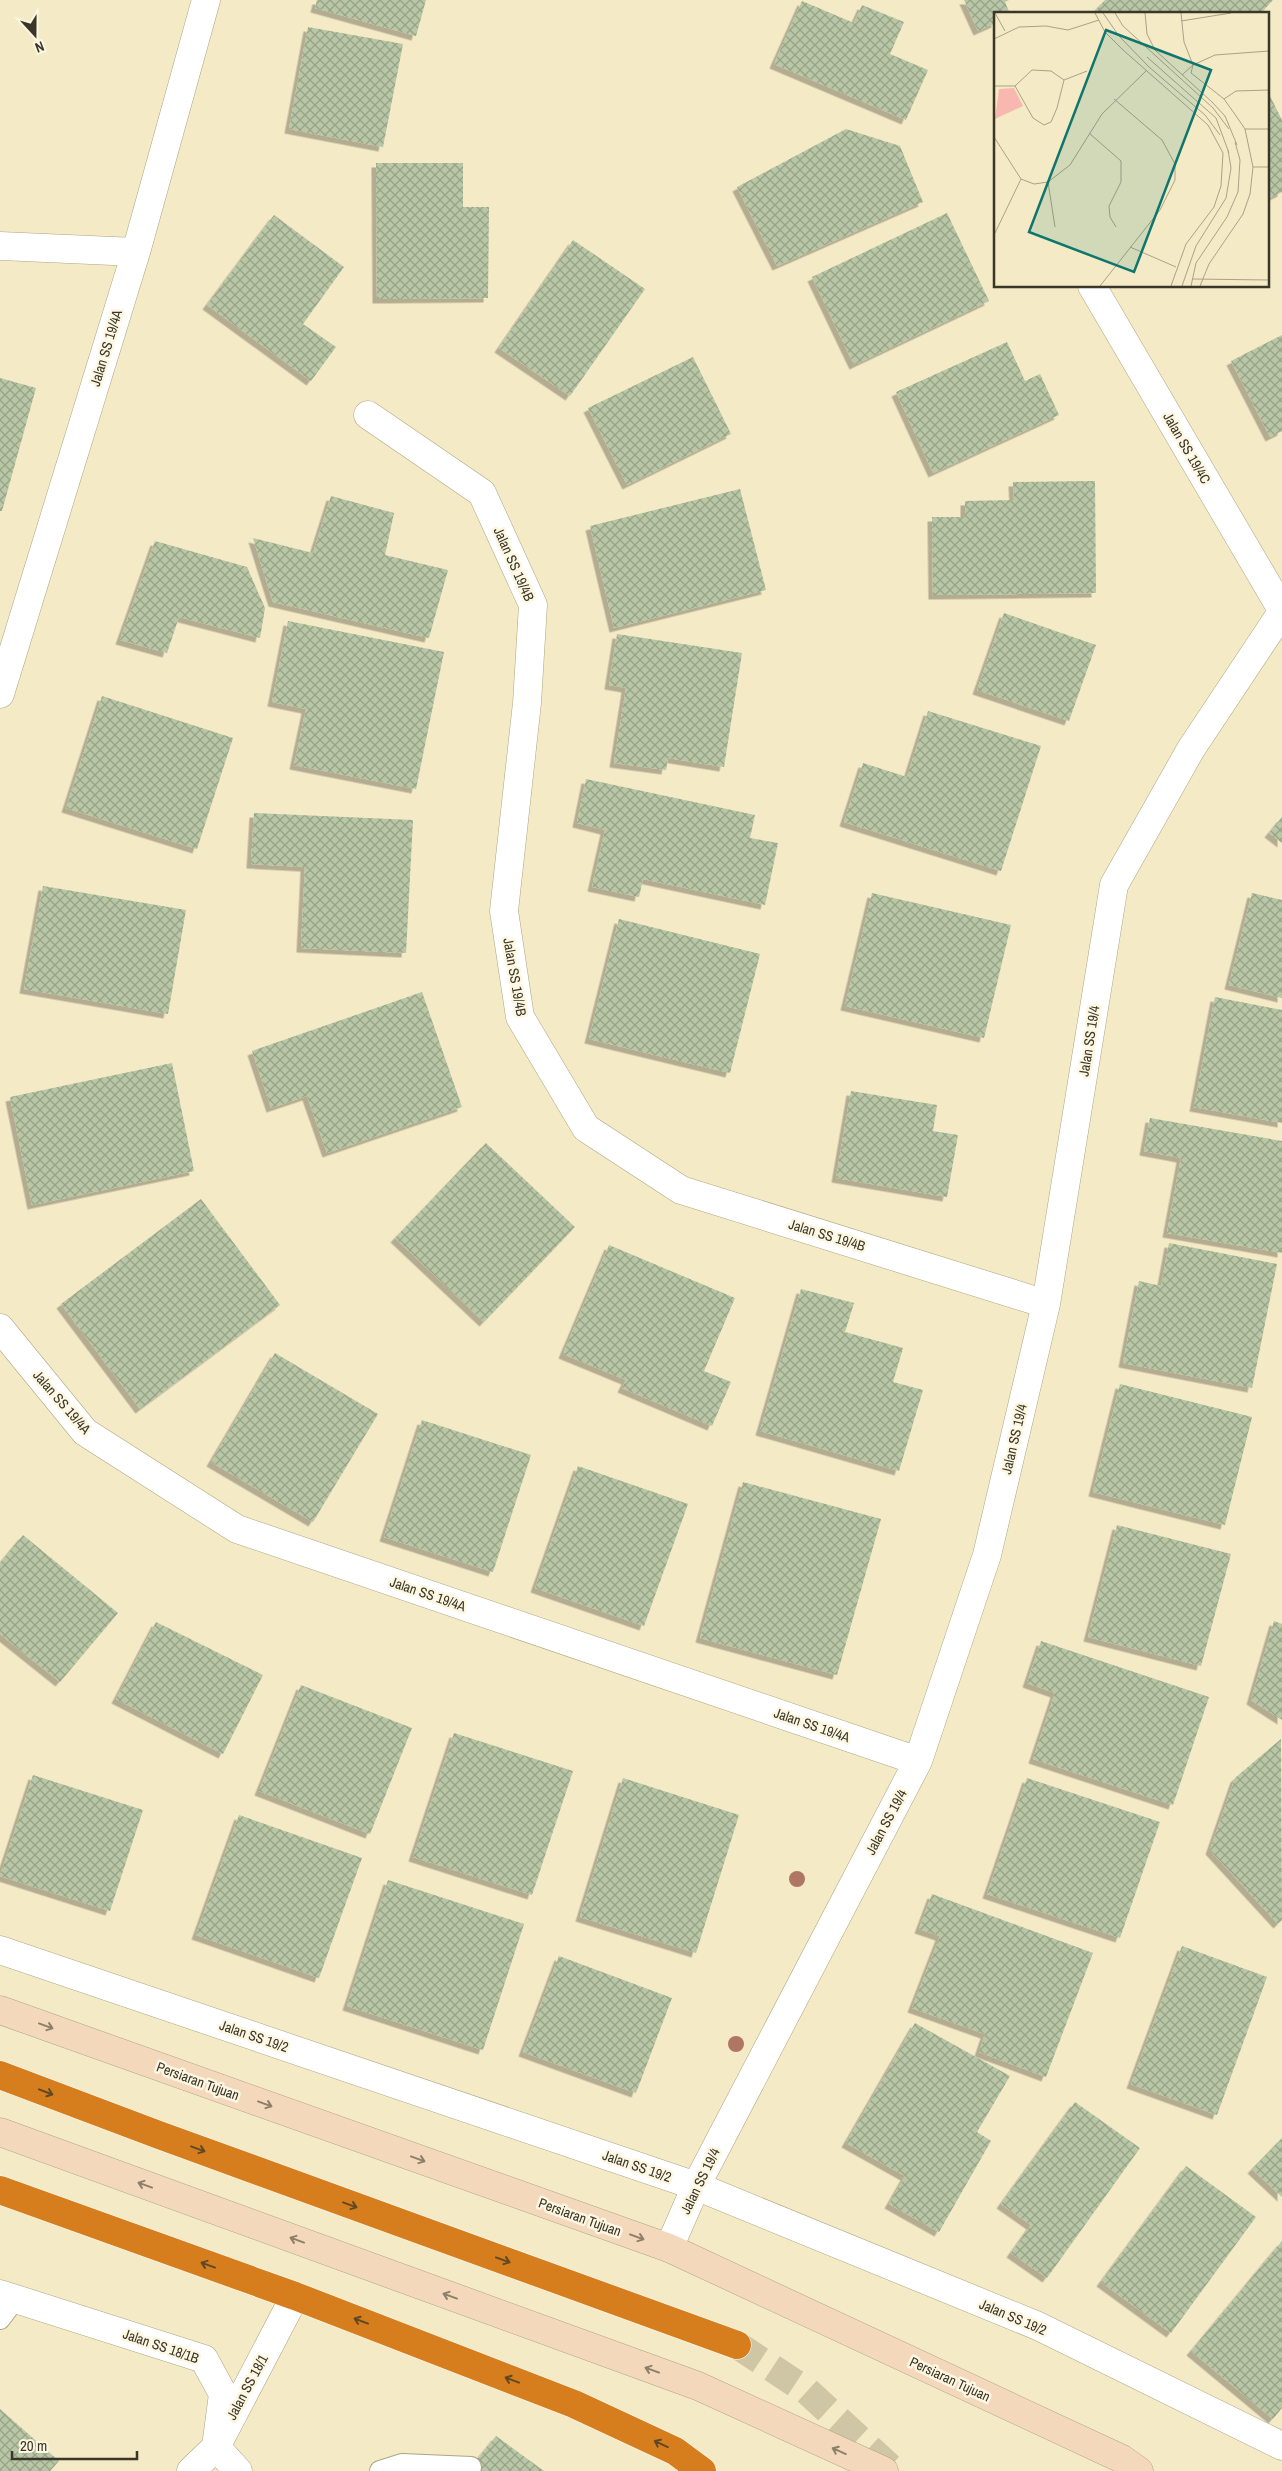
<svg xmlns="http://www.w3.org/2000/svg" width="1282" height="2471" font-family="'Archivo Narrow',sans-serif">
<defs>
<pattern id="building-cross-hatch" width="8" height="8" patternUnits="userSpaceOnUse" patternTransform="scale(1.25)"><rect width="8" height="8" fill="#b8c7a6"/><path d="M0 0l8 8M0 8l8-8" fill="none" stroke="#97a287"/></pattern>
<filter id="shadow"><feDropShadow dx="-4.5" dy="4.5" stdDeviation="0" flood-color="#0004"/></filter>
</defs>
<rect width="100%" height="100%" fill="#f4eac6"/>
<!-- building -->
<path fill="url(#building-cross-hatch)" filter="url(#shadow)" d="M317 0H426L416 36 315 8Z
M964 0H1009L1005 2 1010 14H996V23L978 31Z
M1105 0H1273L1260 14H1092Z
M802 1 854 23 862 5 904 22 890 54 928 70 906 120 774 64Z
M308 27 403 44 383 147 289 129Z
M1268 92 1282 120V192L1268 199Z
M846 129 900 146 923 202 777 266 737 187Z
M376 163H463V207H489L488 298 377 299Z
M947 213 989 301 854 365 812 277Z
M274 215 344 267 303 324 336 347 311 381 207 305Z
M573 240 645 289 570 396 499 348Z
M1282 335V431L1270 437 1231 361Z
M1007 342 1025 381 1040 374 1059 415 933 473 896 392Z
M693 357 731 434 627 485 588 408Z
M0 378 36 388 2 511H0Z
M1095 481 1096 593 933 595 932 517H965V501L1014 500 1013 482Z
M740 489 766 590 614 628 590 526Z
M331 496 394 513 385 555 448 570 429 638 273 602 253 538 313 553Z
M155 541 247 567 265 608 260 638 179 617 167 653 120 640Z
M1004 613 1096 645 1069 721 977 690Z
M288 621 444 652 416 789 294 765 306 709 272 702Z
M617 634 742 653 724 767 668 758 666 770 614 763 626 688 609 685Z
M102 696 233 738 197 849 66 808Z
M928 711 1041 746 1001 871 844 822 863 763 907 777Z
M586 779 755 815 750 838 778 843 765 905 643 879 639 897 592 887 605 830 577 823Z
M254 813 413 820 406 953 301 948 305 867 251 864Z
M1282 817V843L1269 833Z
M43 886 186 910 168 1014 24 989Z
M872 893 1011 925 984 1038 845 1006Z
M1252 893 1282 900V998L1229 985Z
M619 919 760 954 730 1073 589 1039Z
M422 992 462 1107 327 1153 307 1096 271 1108 252 1051Z
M1215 997 1282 1010V1123L1194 1107Z
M172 1063 194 1171 32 1205 10 1097Z
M851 1091 937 1105 933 1131 958 1135 947 1197 836 1178Z
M1150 1118 1282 1141V1253L1167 1233 1181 1158 1144 1151Z
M486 1143 575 1227 484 1322 395 1238Z
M201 1199 280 1305 140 1409 61 1304Z
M1169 1243 1277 1264 1252 1388 1123 1363 1139 1281 1161 1286Z
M609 1245 735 1298 704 1371 731 1382 712 1426 622 1388 626 1380 563 1354Z
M801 1289 854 1303 845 1332 903 1348 893 1382 923 1390 899 1471 760 1431Z
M275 1353 378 1414 313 1522 211 1462Z
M1120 1384 1252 1417 1225 1525 1093 1492Z
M422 1420 531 1455 493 1572 384 1537Z
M578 1466 688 1504 644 1626 535 1588Z
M743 1482 881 1519 837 1675 700 1638Z
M1117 1525 1231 1554 1201 1666 1088 1637Z
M23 1535 118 1613 60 1682 0 1634V1563Z
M1274 1621 1282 1624V1720L1251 1700Z
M156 1622 263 1675 223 1754 116 1699Z
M1041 1641 1209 1697 1173 1805 1033 1759 1055 1693 1027 1683Z
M301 1685 412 1728 370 1834 259 1791Z
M454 1733 573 1771 532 1895 413 1857Z
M1281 1739 1282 1920 1278 1924 1210 1850 1235 1778Z
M33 1775 143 1810 110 1911 0 1876Z
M623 1778 739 1815 696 1953 580 1917Z
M1027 1778 1160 1822 1120 1938 987 1894Z
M239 1815 362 1858 319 1978 196 1935Z
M388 1880 524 1924 483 2050 347 2006Z
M932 1894 1093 1953 1046 2077 979 2052 985 2034 912 2008 940 1936 919 1929Z
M1182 1946 1267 1977 1217 2115 1131 2084Z
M559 1956 672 1998 636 2093 523 2052Z
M915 2023 1010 2076 977 2132 991 2141 939 2232 889 2204 905 2176 846 2143Z
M1075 2102 1140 2148 1047 2278 1011 2253 1031 2225 1001 2204Z
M1282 2138V2197L1252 2169Z
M1186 2166 1256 2217 1171 2333 1101 2282Z
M1282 2241V2408L1273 2419 1191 2351Z
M0 2409 59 2461 50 2471H0Z
M496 2436 544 2471H468Z"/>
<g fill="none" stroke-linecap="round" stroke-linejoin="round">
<!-- motorway-tunnel -->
<path stroke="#cfc6a6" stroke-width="28" stroke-dasharray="28 14" stroke-linecap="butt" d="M737 2345 807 2391 894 2471"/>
<defs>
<path id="service" d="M0 2319 15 2299
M380 2471 402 2464 471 2467"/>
<path id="minor" d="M0 246 136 252
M1092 286 1282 610
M368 415 482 493 533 605 527 703 504 911 520 1017 586 1128 681 1190 1046 1304
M0 694 136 252 206 0
M0 1328 85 1432 237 1529 918 1761
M0 1950 696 2186 1038 2326 1282 2446
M669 2248 696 2186 918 1761 987 1555 1046 1304 1114 885 1191 749 1282 612
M0 2294 204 2359 223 2394 216 2447 238 2471
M191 2471 216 2447 295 2296"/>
<path id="secondary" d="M0 2010 669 2248 1122 2459 1139 2471
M0 2132 698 2386 884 2471"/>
<path id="motorway" d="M0 2075 159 2135 737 2345
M0 2190 295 2296 574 2404 675 2451 702 2471"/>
</defs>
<!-- service casing -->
<use href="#service" stroke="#aea582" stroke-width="22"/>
<!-- minor casing -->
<use href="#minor" stroke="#aea582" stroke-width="29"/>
<!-- secondary casing -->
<use href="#secondary" stroke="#aea582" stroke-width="29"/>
<!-- motorway casing -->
<use href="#motorway" stroke="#fff" stroke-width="29"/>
<!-- service -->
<use href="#service" stroke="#fff" stroke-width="20"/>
<!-- minor -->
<use href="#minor" stroke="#fff" stroke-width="28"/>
<!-- secondary -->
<use href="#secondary" stroke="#f3d8bb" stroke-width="28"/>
<!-- motorway -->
<use href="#motorway" stroke="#d67e1d" stroke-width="28"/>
</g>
<!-- trees -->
<g fill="#af7664">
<circle cx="797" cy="1879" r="8"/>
<circle cx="736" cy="2044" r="8"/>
</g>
<!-- one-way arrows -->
<defs><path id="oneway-shaft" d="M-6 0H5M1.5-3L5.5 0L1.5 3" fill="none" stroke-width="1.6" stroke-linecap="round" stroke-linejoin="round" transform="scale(1.25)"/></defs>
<g stroke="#8d7f6a">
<use href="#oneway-shaft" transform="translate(46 2026) rotate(20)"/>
<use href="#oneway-shaft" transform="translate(265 2104) rotate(20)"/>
<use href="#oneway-shaft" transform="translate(418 2159) rotate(20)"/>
<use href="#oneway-shaft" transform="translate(145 2185) rotate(-160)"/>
<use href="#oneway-shaft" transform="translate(637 2237) rotate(20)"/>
<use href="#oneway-shaft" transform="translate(297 2240) rotate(-160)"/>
<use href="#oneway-shaft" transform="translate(450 2296) rotate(-160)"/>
<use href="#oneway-shaft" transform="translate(652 2370) rotate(-160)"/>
<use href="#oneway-shaft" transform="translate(839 2451) rotate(-156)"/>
</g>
<g stroke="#614825">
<use href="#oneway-shaft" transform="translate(46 2092) rotate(21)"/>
<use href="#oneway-shaft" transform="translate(198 2149) rotate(20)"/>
<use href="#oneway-shaft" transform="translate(350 2205) rotate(20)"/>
<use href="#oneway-shaft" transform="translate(503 2260) rotate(20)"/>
<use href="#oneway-shaft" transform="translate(208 2265) rotate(-160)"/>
<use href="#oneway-shaft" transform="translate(361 2321) rotate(-159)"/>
<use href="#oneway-shaft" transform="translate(512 2380) rotate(-159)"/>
<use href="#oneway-shaft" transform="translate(661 2444) rotate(-155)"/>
</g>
<g text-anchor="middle" stroke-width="5" stroke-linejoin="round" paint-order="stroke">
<!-- street labels -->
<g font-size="14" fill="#3a3628" stroke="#fdf7e2">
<text transform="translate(106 348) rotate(-73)" y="5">Jalan SS 19/4A</text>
<text transform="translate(1187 448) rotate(60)" y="5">Jalan SS 19/4C</text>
<text transform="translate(514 564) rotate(66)" y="5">Jalan SS 19/4B</text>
<text transform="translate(515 977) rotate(80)" y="5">Jalan SS 19/4B</text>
<text transform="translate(1089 1041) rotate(-81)" y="5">Jalan SS 19/4</text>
<text transform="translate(827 1235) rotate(17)" y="5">Jalan SS 19/4B</text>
<text transform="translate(62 1402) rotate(49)" y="5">Jalan SS 19/4A</text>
<text transform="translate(1014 1439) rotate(-77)" y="5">Jalan SS 19/4</text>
<text transform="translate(428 1594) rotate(19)" y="5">Jalan SS 19/4A</text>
<text transform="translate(812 1725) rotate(19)" y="5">Jalan SS 19/4A</text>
<text transform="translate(886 1822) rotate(-62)" y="5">Jalan SS 19/4</text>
<text transform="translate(254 2036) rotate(19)" y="5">Jalan SS 19/2</text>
<text transform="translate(198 2081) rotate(20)" y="5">Persiaran Tujuan</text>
<text transform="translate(637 2166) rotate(19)" y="5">Jalan SS 19/2</text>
<text transform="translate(700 2181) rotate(-64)" y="5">Jalan SS 19/4</text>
<text transform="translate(580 2217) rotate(20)" y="5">Persiaran Tujuan</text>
<text transform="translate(1013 2317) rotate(23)" y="5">Jalan SS 19/2</text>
<text transform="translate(161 2346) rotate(19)" y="5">Jalan SS 18/1B</text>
<text transform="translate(950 2379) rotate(25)" y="5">Persiaran Tujuan</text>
<text transform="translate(247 2387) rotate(-62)" y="5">Jalan SS 18/1</text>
</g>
</g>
<!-- overview -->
<g transform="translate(994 12)">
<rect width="275" height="275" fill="#f4eac6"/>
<path d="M20 76 29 94 1 107 5 77Z" fill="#f8b8af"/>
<path fill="none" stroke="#aaa287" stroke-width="1" d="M1 1 11 19M101 1 111 20 128 37 214 113 229 141 227 174 220 195 192 232 177 274M109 1 125 24 155 55 211 103 226 123M121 1 129 14 219 96 235 117M151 1 153 22 161 38 218 90 231 104 243 133M187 1 190 30 199 53 197 61 230 87 240 101 251 117 259 155 256 182 249 202 215 252 206 274M187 9 237 1M0 27 25 15 52 14 74 18 105 8M153 45 222 106 235 141M188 63 199 53 221 43 275 39M1 74H21L38 58 57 59 70 68 93 59M21 74 39 106 50 113 57 110 63 96 70 68M230 87 242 79 275 78M251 117H275M95 121 127 149V170L115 194 116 205 122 215M0 125 27 167 40 172 54 170 76 153 108 102 153 58M259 155H275M54 170 61 215M1 221 27 167M136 235 182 255M198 267 275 268M106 274 166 198 181 168V152L168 128 120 87M188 274 202 234 232 186 237 156 234 138M197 274 202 251 233 205 244 180 246 148 241 130"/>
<path fill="#0f766e" fill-opacity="0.15" stroke="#0f766e" stroke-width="2.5" d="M112 18 217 58 140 260 35 220Z"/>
<rect width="275" height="275" fill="none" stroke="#3a3628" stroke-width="2.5"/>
</g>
<!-- north arrow -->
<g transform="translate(35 35) rotate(159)" stroke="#fdf7e2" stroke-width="4" paint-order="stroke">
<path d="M0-4L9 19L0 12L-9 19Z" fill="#3a3628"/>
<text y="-8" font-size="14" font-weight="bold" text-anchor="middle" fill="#3a3628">N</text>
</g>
<!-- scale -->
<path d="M12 2451v8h125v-8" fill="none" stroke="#3a3628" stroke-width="2.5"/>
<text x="20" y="2451" font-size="15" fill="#3a3628" stroke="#fdf7e2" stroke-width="4" paint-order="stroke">20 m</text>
</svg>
